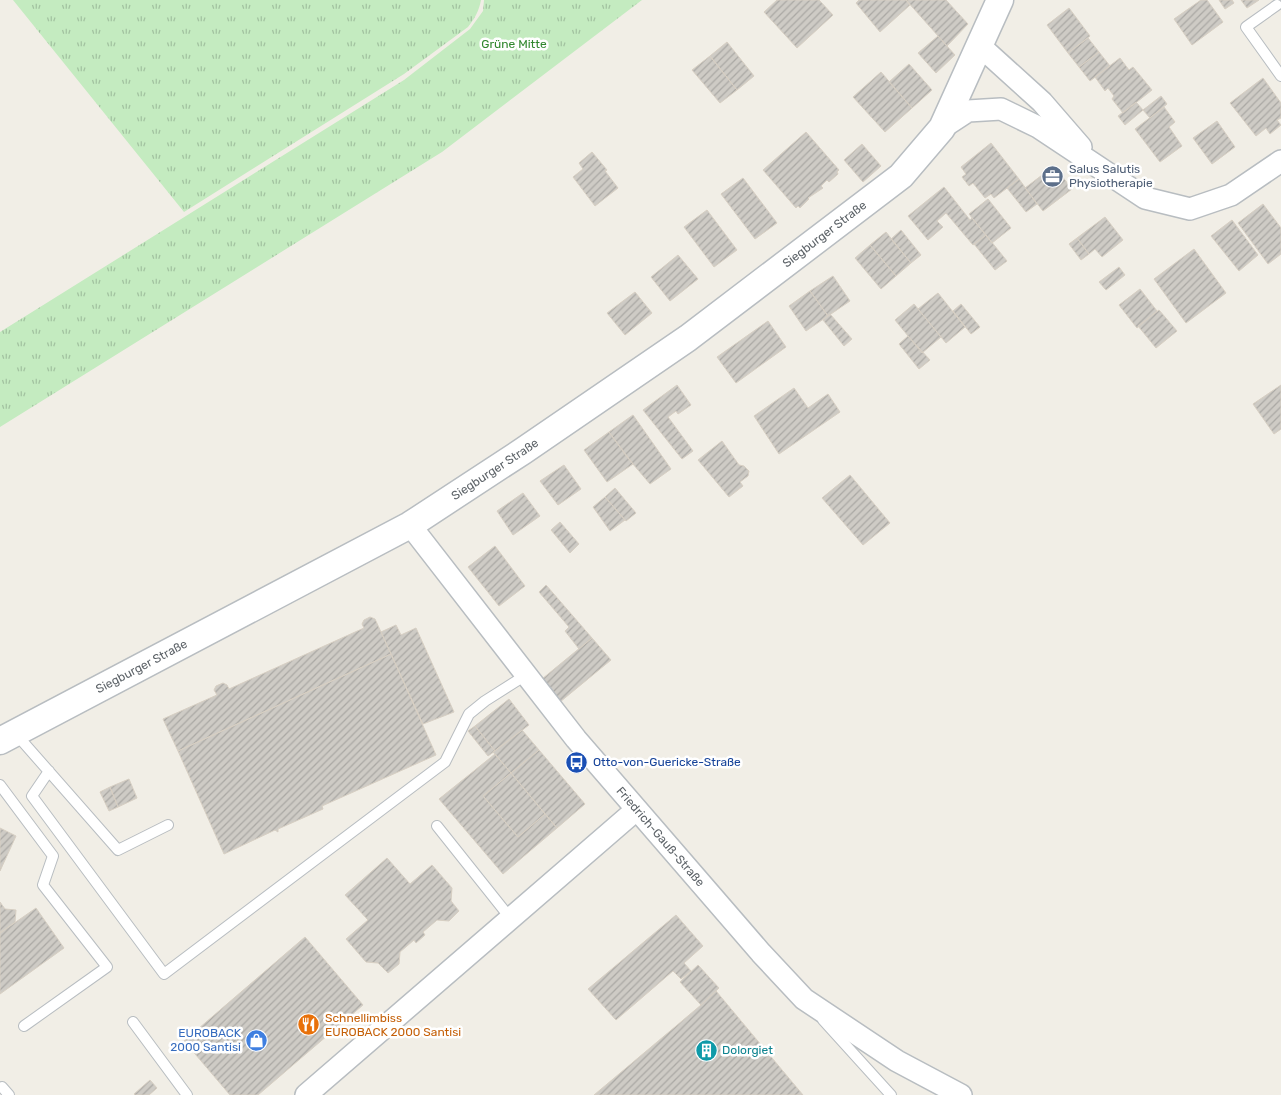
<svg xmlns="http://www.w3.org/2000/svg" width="1281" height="1095" font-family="Rubik,sans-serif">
<defs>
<pattern id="grass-tufts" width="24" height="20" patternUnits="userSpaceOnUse" patternTransform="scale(1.25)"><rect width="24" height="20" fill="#c4ebc0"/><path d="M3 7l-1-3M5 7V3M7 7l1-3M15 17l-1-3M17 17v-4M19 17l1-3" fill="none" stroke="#a2c2a0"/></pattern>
<pattern id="building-hatch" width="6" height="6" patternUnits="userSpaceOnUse" patternTransform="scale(1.25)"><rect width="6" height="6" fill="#cecbc5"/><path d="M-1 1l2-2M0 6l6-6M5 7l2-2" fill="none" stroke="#aaa8a4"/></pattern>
</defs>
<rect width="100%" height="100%" fill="#f1eee6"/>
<!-- grass -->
<path fill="url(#grass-tufts)" d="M13 0H481C479 11 475 18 468 27L404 74 184 212Z
M484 0H642L442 152 0 427V332L404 80 470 29 483 11Z"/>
<!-- building -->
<path fill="url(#building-hatch)" stroke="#d7cfc3" d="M777 0H819L833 15 797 48 764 12Z
M859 0H906L910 5 880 32 856 3Z
M906 0H946L968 24 947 46Z
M1201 0H1207L1223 22 1192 45 1174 19Z
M1219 0H1232L1234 3 1225 9Z
M1241 0H1259L1247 8Z
M1069 8 1090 36 1068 53 1047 25Z
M938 36 955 55 936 73 918 53Z
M1088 38 1099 52 1079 67 1068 53Z
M727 42 754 76 737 90 710 56Z
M1099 52 1110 66 1090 81 1079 67Z
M710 56 737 90 720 103 692 70Z
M1120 58 1129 70 1133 67 1152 90 1123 113 1112 99 1114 96 1108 88 1105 91 1095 77Z
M909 64 932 90 912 108 889 82Z
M881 72 912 108 885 132 853 97Z
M1263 78 1281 103V118L1277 120 1281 125 1270 134 1266 128 1256 136 1230 103Z
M1161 96 1167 104 1150 118 1143 110Z
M1136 102 1143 110 1125 125 1118 116Z
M1164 107 1175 122 1169 127 1182 146 1160 162 1135 129Z
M1217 121 1235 147 1212 164 1193 138Z
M806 132 839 170 837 172 838 174 829 182 827 180 821 186 823 188 808 198 809 199 800 208 798 206 796 208 763 170Z
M991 143 1019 179 994 198 991 194 985 198 973 183 969 186 962 177 966 174 961 167Z
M862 144 881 166 863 182 844 160Z
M592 152 607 170 605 171 618 188 595 206 573 177 583 169 579 163Z
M1054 166 1072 189 1043 211 1025 188Z
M743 178 777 223 755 239 721 194Z
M1019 179 1037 204 1026 212 1007 188Z
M944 187 970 220 972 218 986 235 973 245 946 213 937 221 943 227 928 240 908 216Z
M988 199 1011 228 992 243 969 214Z
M1263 204 1281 228V254L1268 264 1238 223Z
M707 210 737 250 714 267 684 227Z
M1105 217 1123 240 1102 257 1095 249 1089 254 1077 238Z
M1232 220 1258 255 1239 271 1211 236Z
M901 230 921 255 911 263 891 239Z
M886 232 911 263 896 276 870 245Z
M986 235 1007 261 995 270 974 244Z
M1077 238 1089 254 1081 260 1069 244Z
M870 245 896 276 881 289 855 258Z
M1194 249 1226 293 1186 323 1154 279Z
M678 255 698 279 670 301 651 277Z
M1119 267 1125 275 1106 290 1099 282Z
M833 276 850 301 828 316 810 291Z
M1140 289 1157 311 1137 328 1119 305Z
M810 291 828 316 806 331 789 306Z
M635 292 652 313 625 335 607 313Z
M938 293 965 327 946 343 918 309Z
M914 304 941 337 922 353 895 320Z
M961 304 980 327 971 334 953 311Z
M1159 310 1177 331 1156 348 1138 326Z
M830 314 852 339 844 346 823 320Z
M768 321 786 347 736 383 717 357Z
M908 336 930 360 919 369 899 344Z
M677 385 691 405 678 414 676 411 668 417 693 451 682 459 643 410Z
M1281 385V429L1274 434 1253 404Z
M794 388 808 408 828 394 840 412 779 454 754 416Z
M633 415 671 469 650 484 627 457 609 432Z
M609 432 633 464 607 482 584 450Z
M722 441 739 465 744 466 749 471 748 476 740 482 743 486 729 497 698 460Z
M564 465 581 489 558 505 540 481Z
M850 475 890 523 863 545 822 498Z
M615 488 636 513 626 521 605 497Z
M523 493 540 516 513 535 497 511Z
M605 497 625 520 610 531 593 507Z
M560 522 579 544 570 553 551 530Z
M495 546 525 586 499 606 468 567Z
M546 585 592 638 579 649 565 631 569 627 539 592Z
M370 617 375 619 391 654 178 751 163 719 217 695 214 690 216 686 223 683 227 685 229 689 364 628 362 624 364 620Z
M396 625 401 635 416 628 454 712 423 724 381 632Z
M592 638 611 660 560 702 542 679Z
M391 654 436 755 322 806 323 809 278 829V832L275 830 224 854 178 751Z
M509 699 529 725 495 751 475 726Z
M475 726 495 751 488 756 468 731Z
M522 730 539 750 511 773 493 752Z
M539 750 585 804 557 828 511 773Z
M495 754 511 773 483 796 518 837 545 814 557 828 503 874 439 799Z
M511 773 545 814 518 837 483 796Z
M129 779 137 798 118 807 110 787Z
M110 787 118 807 109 811 100 792Z
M0 828 16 836 0 871Z
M387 858 410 884 432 865 452 888 451 901 459 911 449 921 437 920 423 932 425 935 416 943 414 940 400 952 399 964 388 973 378 963 366 962 346 939 368 920 345 895Z
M0 902 5 909 16 910 15 922 0 933Z
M36 908 64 948 0 994V933Z
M676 915 703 946 684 963 691 971 681 979 673 971 616 1020 588 989Z
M305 937 363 1005 258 1095H230L184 1041Z
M698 965 719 988 701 1005 680 982Z
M716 991 803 1095H594L701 1005Z
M150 1080 157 1088 149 1095H135L134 1094Z"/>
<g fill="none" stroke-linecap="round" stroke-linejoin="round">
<defs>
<path id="service" d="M1277 5 1246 27 1281 76
M16 734 118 850 168 825
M49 771 32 796 164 974 445 762 469 714 485 701 526 675
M0 785 53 856 43 885 107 967 24 1026
M437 826 511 919
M823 1020 891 1095
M133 1022 187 1095
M2 1087 9 1095"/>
<g id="minor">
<path d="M979 45 1042 102 1081 147"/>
<path d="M942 128 968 111 1001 109 1038 127 1145 198 1190 209 1231 195 1281 161"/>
<path id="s1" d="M410 525 576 739 761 953 804 999 897 1061 961 1095"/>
<path d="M306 1095 636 810"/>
</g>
<g id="tertiary">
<path id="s2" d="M0 741 410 525 523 451 688 338 901 176 942 128 1000 0"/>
</g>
</defs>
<!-- service casing -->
<use href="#service" stroke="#b8bdc1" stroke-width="12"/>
<!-- minor casing -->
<use href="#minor" stroke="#b8bdc1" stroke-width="24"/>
<!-- tertiary casing -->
<use href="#tertiary" stroke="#b8bdc1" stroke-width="29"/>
<!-- service -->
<use href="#service" stroke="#fff" stroke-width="10"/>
<!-- minor -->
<use href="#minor" stroke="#fff" stroke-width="21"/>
<!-- tertiary -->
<use href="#tertiary" stroke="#fff" stroke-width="26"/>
</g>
<!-- icons -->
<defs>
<symbol id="office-disc" viewBox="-11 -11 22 22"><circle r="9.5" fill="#5c6f8a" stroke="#fff"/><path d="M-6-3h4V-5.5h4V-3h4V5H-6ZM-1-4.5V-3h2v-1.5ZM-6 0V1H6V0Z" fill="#fff"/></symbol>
<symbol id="bus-disc" viewBox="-11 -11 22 22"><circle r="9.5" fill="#1a4fb4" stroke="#fff"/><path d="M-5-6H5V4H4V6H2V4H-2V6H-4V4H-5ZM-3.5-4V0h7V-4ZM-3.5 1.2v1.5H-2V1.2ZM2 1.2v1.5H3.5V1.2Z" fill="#fff"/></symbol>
<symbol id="restaurant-disc" viewBox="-11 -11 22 22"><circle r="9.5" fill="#e8710a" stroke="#fff"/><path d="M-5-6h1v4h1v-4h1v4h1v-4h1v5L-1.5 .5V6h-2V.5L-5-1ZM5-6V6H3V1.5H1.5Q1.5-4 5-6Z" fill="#fff"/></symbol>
<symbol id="shop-disc" viewBox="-11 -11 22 22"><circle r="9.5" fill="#3f7fe0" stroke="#fff"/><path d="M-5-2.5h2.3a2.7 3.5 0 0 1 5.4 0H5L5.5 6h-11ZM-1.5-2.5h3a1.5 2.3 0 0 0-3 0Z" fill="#fff"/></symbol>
<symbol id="building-disc" viewBox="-11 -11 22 22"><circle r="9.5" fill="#0f9aa8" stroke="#fff"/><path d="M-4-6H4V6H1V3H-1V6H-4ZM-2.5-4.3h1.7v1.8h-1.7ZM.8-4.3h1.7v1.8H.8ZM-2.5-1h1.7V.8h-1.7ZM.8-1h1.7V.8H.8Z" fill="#fff"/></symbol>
</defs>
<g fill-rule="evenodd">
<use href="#office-disc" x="1040" y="164" width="25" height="25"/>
<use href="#bus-disc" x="564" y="750" width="25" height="25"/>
<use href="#restaurant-disc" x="296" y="1012" width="25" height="25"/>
<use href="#shop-disc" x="244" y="1028" width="25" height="25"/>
<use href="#building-disc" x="694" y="1038" width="25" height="25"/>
</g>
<g text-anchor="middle" stroke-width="5" stroke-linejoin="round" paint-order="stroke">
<!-- park labels -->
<g font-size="12" fill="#30872d" stroke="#fff">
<text x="514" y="48">Grüne Mitte</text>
</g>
<!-- service labels -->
<g font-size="12" fill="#4e5e75" stroke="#fff" text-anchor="start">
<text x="1069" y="173">Salus Salutis<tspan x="1069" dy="14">Physiotherapie</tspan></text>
</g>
<!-- street labels -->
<g font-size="12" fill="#5d6368" stroke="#fff">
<text dy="4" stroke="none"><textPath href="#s2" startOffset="970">Siegburger Straße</textPath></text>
<text dy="4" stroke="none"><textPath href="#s2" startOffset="565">Siegburger Straße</textPath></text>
<text dy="4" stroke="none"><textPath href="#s2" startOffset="160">Siegburger Straße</textPath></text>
<text dy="4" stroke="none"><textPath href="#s1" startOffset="400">Friedrich-Gauß-Straße</textPath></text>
</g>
<!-- transit labels -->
<g font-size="12" fill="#164399" stroke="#fff" text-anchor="start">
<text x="593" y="766">Otto-von-Guericke-Straße</text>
</g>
<!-- food labels -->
<g font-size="12" fill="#c56008" stroke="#fff" text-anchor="start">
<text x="325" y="1022">Schnellimbiss<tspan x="325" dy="14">EUROBACK 2000 Santisi</tspan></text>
</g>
<!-- shop labels -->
<g font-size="12" fill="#366cbe" stroke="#fff" text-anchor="end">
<text x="241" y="1037">EUROBACK<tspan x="241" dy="14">2000 Santisi</tspan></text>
</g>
<!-- culture labels -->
<g font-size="12" fill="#0d838f" stroke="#fff" text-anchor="start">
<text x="722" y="1054">Dolorgiet</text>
</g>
</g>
</svg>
